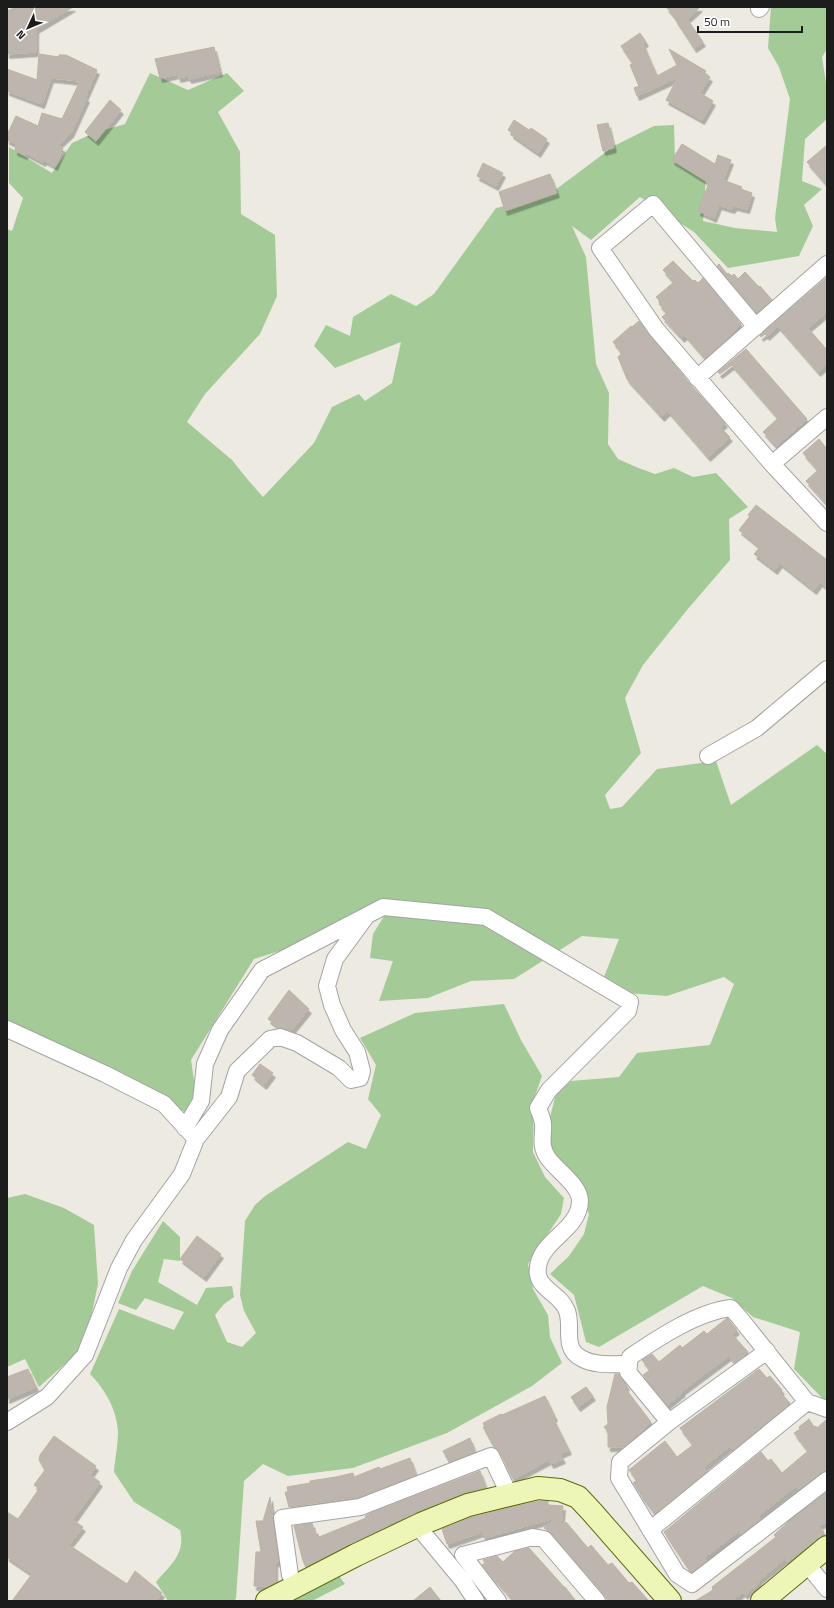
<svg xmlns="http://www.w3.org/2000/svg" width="834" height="1608" font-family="'Titillium Web',sans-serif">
<defs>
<filter id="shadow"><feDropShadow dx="2.5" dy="4.5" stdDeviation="0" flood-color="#0004"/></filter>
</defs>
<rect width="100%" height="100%" fill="#edeae2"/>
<!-- forest -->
<path fill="#a4ca98" d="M771 7H827V49L822 57 827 89V119L805 139 802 181 822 189 804 205 813 226 799 256 728 268 694 232 640 197 591 240 572 226 586 257 596 364 609 393 608 444 618 459 636 467 655 474 674 468 693 477 716 473 748 507 729 519 730 560 687 610 643 665 625 698 641 753 605 795 610 809 622 807 657 769 716 761 731 805 817 745 827 754V1401L823 1399 794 1369 800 1332 753 1317 732 1298 703 1286 599 1347 586 1342 574 1295 550 1274 569 1256 584 1234 589 1214 576 1187 544 1140 556 1094 571 1081 619 1077 637 1053 710 1045 734 984 724 977 667 996 626 993 602 982 619 939 582 936 514 979 471 981 428 998 379 1001 393 961 370 958 373 934 391 905 373 903 302 944 254 959 191 1060 196 1094 185 1112 7 1022V229L12 231 23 198 9 183V147L52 173 72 143 94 133 125 124 150 73 188 90 227 73 244 91 218 112 240 152 241 214 275 235 277 296 260 334 205 394 187 422 232 460 248 480 263 497 314 443 332 407 359 394 365 401 392 383 401 342 335 368 314 346 326 325 350 336 353 317 391 294 416 306 434 294 496 208 547 196 614 146 654 126 674 125 675 161 706 176 703 221 735 228 777 232 775 218 790 99 779 67 768 48Z
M504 1004 521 1040 542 1076 534 1099 533 1152 545 1177 564 1198 561 1214 528 1264 533 1289 548 1315 550 1337 562 1363 532 1386 447 1433 353 1468 288 1476 263 1464 244 1481 236 1599 233 1601H168L156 1582C170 1565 186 1554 180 1530L134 1502 114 1472C115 1459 118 1445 118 1432 117 1410 105 1389 90 1374L119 1309 174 1330 184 1312 145 1298 136 1310 118 1303 132 1271 163 1221 180 1237V1261L164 1259 158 1282 197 1305 206 1288 232 1286 234 1297 224 1304 215 1315 227 1342 242 1347 256 1333 244 1311 240 1295 245 1221 255 1205 265 1196 348 1142 366 1149 381 1115 368 1099 376 1065 360 1038 415 1013Z
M25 1194 64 1208 94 1225 98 1284 88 1332 77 1353 39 1387 25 1359 7 1367V1198Z
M337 1573 345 1584 312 1601H286Z"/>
<!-- building -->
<path fill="#bdb6af" stroke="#beb1a5" filter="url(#shadow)" d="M16 7H73L36 29V52L7 54V11Z
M666 7H700L687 19 703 42 694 48 675 19 676 18Z
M640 33 646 42 643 44 657 76 677 65 669 49 706 71 704 74 710 77 700 93 713 101 702 120 666 100 678 77 637 96 634 88 639 86 630 65 633 64 621 46Z
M214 47 220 72 189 79 188 76 178 78V74L160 78 155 59Z
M39 54 59 57V55H66L97 70 85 97 87 98 71 133 58 145 63 148 55 166 44 160 43 162 26 153 25 155 15 151 16 144 7 140V135L16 116 38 126 42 113 62 119 80 81 51 78 42 104 7 91V69L37 80Z
M110 100 121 110 96 141 85 132Z
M514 120 529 130 531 128 547 139 538 153 511 134 512 133 508 130Z
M608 123 614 148 603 151 597 125Z
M682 144 715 164 718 155 731 160 723 180 742 187 741 189 752 193 747 209 735 206 732 209 719 205 714 218 698 211 709 183 672 160Z
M827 145V185L807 162Z
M483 163 503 173 496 186 477 176Z
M550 174 557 193 505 211 499 192Z
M673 261 693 281 695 280 698 283 703 278 741 324 730 334 731 335 707 357 706 356 704 357 685 335 682 338 662 317 667 313 659 304 661 302 656 297 674 282 663 270Z
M719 264 727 274 728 273 732 276 734 274 738 279 745 272 759 287 760 286 772 300 757 313 717 266Z
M827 277V312L808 328 827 350V364L818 372 778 326 767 336 765 334 761 337 760 335Z
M639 321 690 384 725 423 720 427 730 437 708 457 668 411 662 417 627 379 618 357 622 353 613 342 631 326 632 327Z
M746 349 807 419 776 446 763 432 778 418 732 365 720 374 718 372Z
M819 439 827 449V504L806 481 818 470 803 453Z
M756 505 827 560V588L820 582 814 590 780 563 775 570 754 554 760 547 739 530 750 516 748 515Z
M289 990 309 1009 291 1031 277 1028V1026L268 1019Z
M260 1064 273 1073 264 1085 252 1075Z
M197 1236 221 1254 204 1277 180 1259Z
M727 1318 737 1330 732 1334 748 1352 746 1354 735 1363 729 1356 682 1391 683 1392 667 1405 643 1375 650 1370 642 1360 652 1354 659 1362 680 1345 682 1348 704 1331 707 1334Z
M28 1369 36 1387 7 1399V1377Z
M759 1369 767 1378 770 1376 782 1390 780 1392 790 1403 733 1450 730 1446 704 1467 708 1471 663 1507 654 1513 640 1494 641 1493 633 1483 637 1480 629 1470 665 1441 677 1457 693 1445 680 1428Z
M615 1374H619L627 1386 625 1388 651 1422 624 1447H608V1432L604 1427 608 1424 607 1407Z
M586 1387 593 1396 578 1407 571 1397Z
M545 1396 555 1417 553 1418 569 1450 560 1454 563 1459 551 1464 549 1460 513 1479 500 1452 494 1447 483 1427H485L483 1423 501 1414 502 1415Z
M809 1419 814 1427 816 1426 817 1428 827 1419V1471L821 1472 799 1490 796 1486 758 1516 761 1519 741 1534 739 1531 731 1537 704 1558 706 1561 692 1572 690 1571 664 1532 761 1452 768 1461 771 1459 782 1473 808 1451 794 1433 800 1429 799 1427Z
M54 1436 96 1466 90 1475 100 1482 73 1520 83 1527 69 1545 127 1584 135 1571 162 1593 156 1601H12L32 1574 7 1557V1512L18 1519 39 1489 34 1485 45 1470 39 1460 40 1455Z
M470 1438 475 1452 449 1462 443 1451Z
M410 1458 416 1475 362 1496 289 1507 285 1492H288L287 1487 310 1483V1481L336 1477 353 1473 354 1477 379 1467 380 1469Z
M480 1471 486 1488 463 1493 390 1523 391 1524 306 1567 303 1561 294 1526 312 1523 315 1535 318 1534 319 1537 366 1518 365 1516 373 1512Z
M827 1492V1521L819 1526 824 1532 807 1546 787 1562 785 1559 758 1581 760 1582 745 1595 743 1592 732 1601H695L713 1590 712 1587 776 1537 774 1535 791 1519Z
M270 1497 278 1558V1562H275V1583L269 1586H254L256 1552H261L256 1521H263Z
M539 1501H548V1505L563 1506 561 1526 566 1522 588 1548 591 1545 608 1565 612 1563 629 1583 632 1582 649 1601H610L551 1533 544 1528 558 1517 484 1538 482 1532 447 1544 442 1529 472 1517Z
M529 1548 564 1587H565L576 1601H514L482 1565 485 1563 483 1560 497 1556 503 1562 515 1551Z
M430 1587 441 1601H413Z"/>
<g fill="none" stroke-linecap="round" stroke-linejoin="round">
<defs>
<path id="street" d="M759 9 761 7
M756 327 653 204 600 248 656 329 772 464 827 523
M697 378 827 264
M772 464 827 417
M708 756 757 728 827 669
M7 1029 105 1074 164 1104 196 1139 182 1174 134 1240 119 1268 85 1355 47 1397 7 1422
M185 1128 201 1101 205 1064 220 1030 262 970 383 907 486 917 630 1002 628 1011 549 1090 538 1108C540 1113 542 1118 543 1123 544 1136 539 1145 548 1158 556 1170 580 1185 580 1201 579 1229 546 1238 539 1262 531 1289 559 1290 567 1311 573 1327 562 1348 581 1358 594 1366 613 1364 628 1364
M196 1139 229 1097 237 1071 270 1039 280 1037 297 1043 339 1068 351 1080 360 1078 362 1071 357 1052 343 1030 332 1005 327 986 335 959 365 918
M767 1351 669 1422 620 1462 619 1478 677 1574 692 1584 827 1480
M669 1422 628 1372 630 1357C658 1338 697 1312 731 1308L739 1317 807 1402 827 1409
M421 1524 424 1534 463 1581 476 1601
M650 1530 807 1402
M807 1564 827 1589
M297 1586 290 1575 282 1518 360 1507 491 1456 509 1494
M498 1601 463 1555 533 1537 544 1539 597 1601"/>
<path id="secondary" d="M267 1601 356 1555 421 1524 468 1505 538 1488 560 1490 578 1497 592 1512 670 1601
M762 1601 827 1547"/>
</defs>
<!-- street casing -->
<use href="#street" stroke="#a3a3a3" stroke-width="18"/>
<!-- secondary casing -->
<use href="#secondary" stroke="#5b6c0a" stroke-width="24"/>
<!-- street -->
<use href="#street" stroke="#fff" stroke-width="16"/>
<!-- secondary -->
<use href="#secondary" stroke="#eef6b7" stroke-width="22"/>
</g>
<!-- border -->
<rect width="834" height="1608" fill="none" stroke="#1c1c1c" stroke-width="16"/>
<!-- north arrow -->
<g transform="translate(28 28) rotate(226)" stroke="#ffffff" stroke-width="3" paint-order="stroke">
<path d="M0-3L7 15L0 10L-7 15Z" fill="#1c1c1c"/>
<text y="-6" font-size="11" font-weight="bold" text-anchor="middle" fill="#1c1c1c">N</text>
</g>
<!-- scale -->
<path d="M698 26v6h104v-6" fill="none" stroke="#1c1c1c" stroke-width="2"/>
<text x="704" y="26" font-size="12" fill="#1c1c1c" stroke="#ffffff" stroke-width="3" paint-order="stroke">50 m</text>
</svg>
